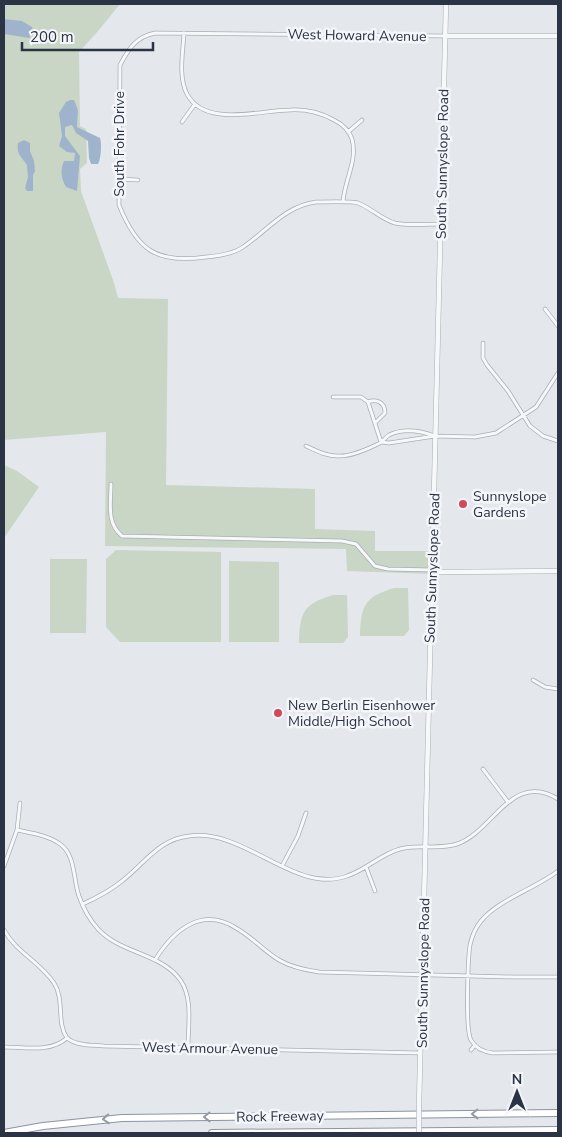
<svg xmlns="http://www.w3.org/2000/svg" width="562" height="1137" font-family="'Nunito Sans',sans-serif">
<rect width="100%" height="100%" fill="#e4e7ec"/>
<!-- green -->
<path fill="#c9d6c5" d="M4 4H120L99 30 79 52 80 126 86 129 87 163 80 169 81 191 114 283 118 298 168 299 166 485 315 489V529L375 531V551H432V574L347 571 346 549 105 546 106 432 4 440Z
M4 465 17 471 39 487 4 538Z
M116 550 221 552V642H120L106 627V559Z
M50 559H87L86 633H50Z
M229 561 279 562V642H229Z
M394 588H408L409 630 404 636H360C361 606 364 597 394 588Z
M333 595H347L348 637 343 643H299C300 612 303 604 333 595Z"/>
<!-- water -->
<path fill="#9fb4cc" d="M4 19 22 21 32 27 34 34 29 38 4 34Z
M70 100H74L78 110 77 127 100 138C102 143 101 159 98 164H91L89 158 88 141 76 133 72 125 65 127V136L80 156 77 191 66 187C61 178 60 170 64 161H74L75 153 67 152 59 146 62 136 59 113 66 102Z
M24 140 30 143V151L34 161 35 171 33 175V191H27L25 188 28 177 27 165C22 157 16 155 18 143Z"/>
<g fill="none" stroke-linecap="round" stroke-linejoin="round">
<defs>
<path id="minor" d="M184 33C183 52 178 77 187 94 205 128 260 110 290 110 306 109 321 113 334 120 342 124 349 130 352 139 358 161 344 181 343 202
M182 122 195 104
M348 132 362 120
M118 179 138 180
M441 224C427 224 409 226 395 223 381 219 371 208 358 203 353 201 323 202 316 202 285 206 267 231 243 247 233 254 218 256 206 257 156 264 137 250 119 205L120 65C129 48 136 37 155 33L446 36
M545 309 558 326
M483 343V358L487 365 508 391 530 426 543 436 558 441
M333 397H361L368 402 381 442
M368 402C377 399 385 402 385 413L375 423
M381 442 389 443 435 436 475 437 496 433 536 407 558 373
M306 446C317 451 328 457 340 456 353 456 368 449 380 443 383 441 386 437 389 435 403 428 421 431 435 436
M111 484C111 503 106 523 122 536L342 541 356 544 375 566 388 569 432 570
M533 680 545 687 558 689
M483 769 508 802
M17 830C31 833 48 835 60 844 76 855 73 880 79 896 83 908 90 920 98 929 121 954 162 953 181 981 193 999 188 1026 188 1048
M4 866 17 830 20 803
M282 866 298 836 306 813
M366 867 375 891
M558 871C536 888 498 900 481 921 476 927 472 936 470 945 468 959 465 1030 471 1040 476 1049 484 1052 493 1053L558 1052
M83 904C96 898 110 891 122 881 144 864 159 839 189 836 245 828 295 895 347 876 366 870 381 854 400 849 419 844 439 850 457 844 493 832 512 770 558 799
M4 930C16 952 40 962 54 983 65 1000 56 1022 67 1038
M155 960C173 931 201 906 236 928 252 937 264 951 279 960 291 967 305 970 319 972L513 977H558
M67 1038C77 1046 92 1045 104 1046L420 1053
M4 1047C25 1047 50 1053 67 1038
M471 1050 475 1045"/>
<path id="tertiary" d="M446 36H558
M432 570 441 572 558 571
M419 1105 446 4"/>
<path id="motorway" d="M4 1133 43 1126 122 1118 558 1113
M212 1133 558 1130"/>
</defs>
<!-- minor casing -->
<use href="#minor" stroke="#a9aeb7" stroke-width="4.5"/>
<!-- tertiary casing -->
<use href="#tertiary" stroke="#a9aeb7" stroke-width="5.5"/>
<!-- motorway casing -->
<use href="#motorway" stroke="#8b94a3" stroke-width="8"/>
<!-- minor -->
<use href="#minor" stroke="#f7f8fa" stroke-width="3"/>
<!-- tertiary -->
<use href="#tertiary" stroke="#f7f8fa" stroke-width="4.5"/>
<!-- motorway -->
<use href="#motorway" stroke="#fff" stroke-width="6"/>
<defs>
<path id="tertiary-bridge" d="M419 1133V1105"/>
</defs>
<!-- tertiary-bridge casing -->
<use href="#tertiary-bridge" stroke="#a9aeb7" stroke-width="5.5" stroke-linecap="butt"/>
<!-- tertiary-bridge -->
<use href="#tertiary-bridge" stroke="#f7f8fa" stroke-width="4.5"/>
</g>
<!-- one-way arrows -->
<defs><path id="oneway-chevron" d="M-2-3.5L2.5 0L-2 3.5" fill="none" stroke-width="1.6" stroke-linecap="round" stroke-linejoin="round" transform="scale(1.25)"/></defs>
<g stroke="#959aa2">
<use href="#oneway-chevron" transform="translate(475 1114) rotate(179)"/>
<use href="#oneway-chevron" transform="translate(207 1117) rotate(179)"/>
<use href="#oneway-chevron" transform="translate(106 1119) rotate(176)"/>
</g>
<!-- markers -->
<g fill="#d1495b" stroke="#f4f6f9" stroke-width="2">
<circle cx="463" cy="504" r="5"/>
<circle cx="278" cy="713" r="5"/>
</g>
<g text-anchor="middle" stroke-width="5" stroke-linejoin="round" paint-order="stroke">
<!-- street labels -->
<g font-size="14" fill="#2b3445" stroke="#f4f6f9">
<text transform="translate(357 35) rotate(1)" y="5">West Howard Avenue</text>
<text transform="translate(119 144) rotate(-90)" y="5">South Fohr Drive</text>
<text transform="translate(442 164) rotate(-89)" y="5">South Sunnyslope Road</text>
<text transform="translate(432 568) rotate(-88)" y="5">South Sunnyslope Road</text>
<text transform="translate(423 973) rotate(-89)" y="5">South Sunnyslope Road</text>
<text transform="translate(210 1048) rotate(1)" y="5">West Armour Avenue</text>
<text transform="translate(280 1116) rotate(-1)" y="5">Rock Freeway</text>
</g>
<!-- poi labels -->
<g font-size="14" fill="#2b3445" stroke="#f4f6f9" text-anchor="start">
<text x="473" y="501">Sunnyslope<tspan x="473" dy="16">Gardens</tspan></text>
<text x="288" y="710">New Berlin Eisenhower<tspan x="288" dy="16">Middle/High School</tspan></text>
</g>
</g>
<!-- border -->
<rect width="562" height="1137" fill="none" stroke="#2b3445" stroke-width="10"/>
<!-- north arrow -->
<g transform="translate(517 1092)" stroke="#f4f6f9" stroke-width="4" paint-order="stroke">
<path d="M0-4L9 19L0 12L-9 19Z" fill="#2b3445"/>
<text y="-8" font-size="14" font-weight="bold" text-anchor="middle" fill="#2b3445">N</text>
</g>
<!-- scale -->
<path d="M22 42v8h131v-8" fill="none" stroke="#2b3445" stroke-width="2.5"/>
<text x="30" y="42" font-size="15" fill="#2b3445" stroke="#f4f6f9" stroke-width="4" paint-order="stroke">200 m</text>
</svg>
